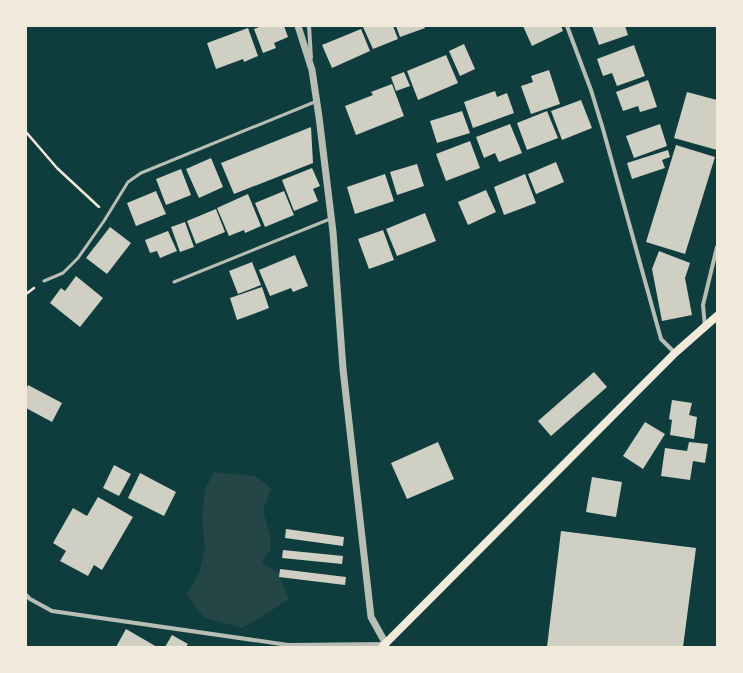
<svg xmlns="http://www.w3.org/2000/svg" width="743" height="673" font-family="Cabin,sans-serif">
<rect width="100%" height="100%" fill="#0f3d3e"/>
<!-- green -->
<path fill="#244646" d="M214 472 255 476 271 488 263 511 270 536 271 548 262 563 278 573 289 599 258 619 242 628 203 617 187 595 199 573 205 548 202 517 205 489Z"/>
<!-- building -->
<path fill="#cfcfc3" d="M262 26H284L288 37 274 43 276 48 263 53 254 29Z
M366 26H393L398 39 373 49 363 27Z
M396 26H424L425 28 400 37Z
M523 26H561L563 31 532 46Z
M592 26H625L628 35 599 45Z
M248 28 258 56 244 62 243 59 216 69 207 43Z
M361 29 370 51 332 68 322 45Z
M464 44 475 69 460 76 449 51Z
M634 45 645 76 617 86 612 73 603 76 597 59Z
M446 55 458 83 418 100 407 71Z
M549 70 560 104 531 114 521 86 533 82 531 76Z
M404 72 410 86 396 91 391 77Z
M648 80 657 107 640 112 638 106 623 111 616 92Z
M392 84 404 116 356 135 345 106 373 95 371 92Z
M495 91 497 97 507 93 514 113 473 128 464 102Z
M687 92 717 100V150L674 138Z
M581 100 592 128 562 140 551 111Z
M462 111 470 133 437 143 430 121Z
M547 111 558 138 527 150 517 123Z
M510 124 522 153 499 162 495 153 484 158 476 137Z
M660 124 667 146 634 158 626 136Z
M311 127 313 163 234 194 221 163Z
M470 141 480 168 446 181 436 154Z
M676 145 715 157 685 254 646 242Z
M668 150 670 157 662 160 665 168 632 179 627 163Z
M211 158 223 187 199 198 186 169Z
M556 162 564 182 536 194 528 174Z
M417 164 424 186 397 195 390 172Z
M312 168 320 186 313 189 318 201 294 211 282 180Z
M181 169 191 195 166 205 156 179Z
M385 174 394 201 355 214 347 187Z
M525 174 536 203 504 215 494 187Z
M486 190 496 212 468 225 458 202Z
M156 191 166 214 136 226 127 203Z
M284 191 294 215 265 227 255 203Z
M248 194 261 226 245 233 244 230 229 236 217 208Z
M216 209 225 232 196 244 187 221Z
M425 213 436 241 397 256 386 229Z
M185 222 194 247 180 252 171 227Z
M110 227 131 243 107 274 86 258Z
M383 230 394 260 369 269 358 239Z
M168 231 177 251 160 258 157 251 150 253 145 240Z
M659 251 690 263 685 278 692 315 662 321 652 269Z
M295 255 308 286 293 292 291 288 270 296 259 270Z
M252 262 261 285 238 294 229 271Z
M76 276 103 298 80 327 50 303 61 288 65 291Z
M262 287 269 308 237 320 230 298Z
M594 372 607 387 551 436 538 421Z
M28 385 62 403 52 422 26 408V390Z
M672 400 692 403 689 415 697 417 694 439 670 435 672 420 669 419Z
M645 422 665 434 643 469 623 456Z
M438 442 454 479 407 499 391 463Z
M689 442 708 444 705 463 693 461 690 480 661 476 665 448 687 451Z
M114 465 131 474 119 496 103 488Z
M140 473 176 492 164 516 128 498Z
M592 477 622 482 616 517 586 512Z
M98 497 133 517 102 570 94 565 88 576 60 561 66 551 53 543 73 508 87 516Z
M286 529 344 537 343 546 285 538Z
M561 531 696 548 683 647H547Z
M283 550 343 556 342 564 282 558Z
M280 569 346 577 345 585 279 577Z
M126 629 157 647H116Z
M172 635 188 644 186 647H165Z"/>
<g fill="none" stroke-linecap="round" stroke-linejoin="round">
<!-- path -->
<path stroke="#f1e9da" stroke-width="2.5" d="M26 132 57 168 99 207
M26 294 34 288"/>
<!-- service -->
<path stroke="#b8beb3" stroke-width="3" d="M44 281 63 273 78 258 104 221 128 182 141 173 317 101
M174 282 330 219"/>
<!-- minor -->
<path stroke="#b8beb3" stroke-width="4" d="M309 26 311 58
M567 26 591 90 603 129 661 339 675 353
M705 327 703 305 717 247
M26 595 30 599 52 611 288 645 385 644"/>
<!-- tertiary -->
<path stroke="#b8beb3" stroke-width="7" d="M298 26 312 70 319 117 333 232 343 369 371 617 386 644"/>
<!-- secondary -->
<path stroke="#f1e9da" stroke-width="8" d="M382 647 675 353 717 316"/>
</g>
<!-- border -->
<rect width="743" height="673" fill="none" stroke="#f1e9da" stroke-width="54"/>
</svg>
